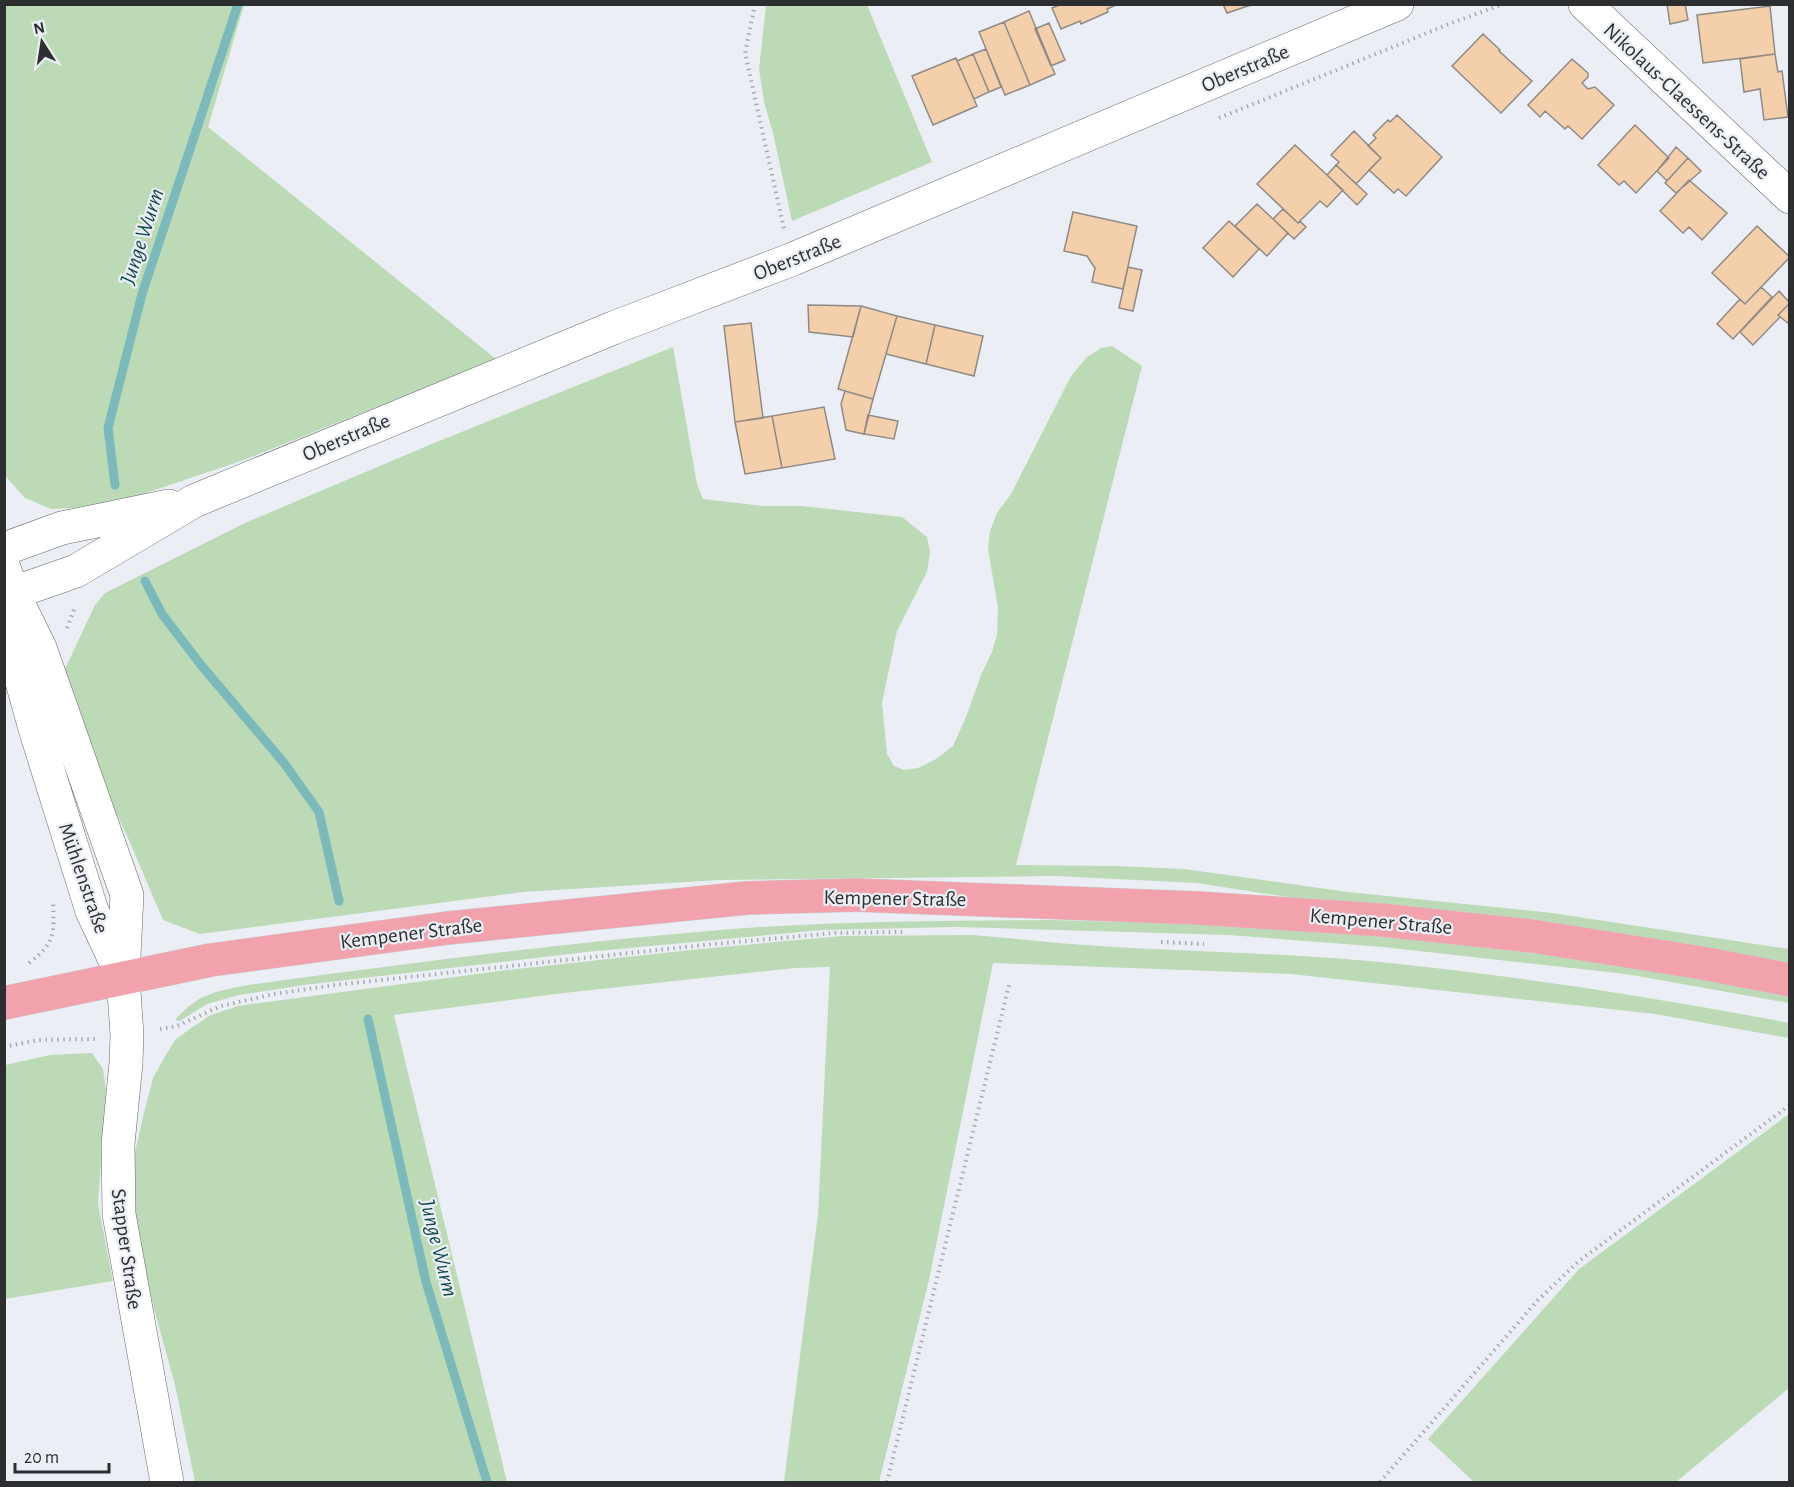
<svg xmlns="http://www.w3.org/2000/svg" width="1794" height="1487" font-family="'Alegreya Sans',sans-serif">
<rect width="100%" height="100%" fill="#ebeff5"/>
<!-- green -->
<path fill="#bcdab6" d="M5 5H244L208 127 496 359 244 460 137 496 74 508 51 509 25 498 5 476Z
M766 5H867L932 162 792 221 773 133 764 102 759 69Z
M1112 346 1142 366 1016 865 1116 866 1184 869 1348 892 1552 913 1789 949V966L1358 908 1197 883 1055 876 720 880 523 892 200 934 163 920 128 838 97 774 65 669 95 605 105 593 245 523 434 443 673 347 697 484 703 499 763 506H802L902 517 927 537 930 552 927 572 897 631 882 703 887 754 894 766 904 770 918 768 936 759 953 746 966 717 981 675 992 652 997 635 998 608 988 549 990 531 997 513 1011 494 1071 376 1086 358 1101 348Z
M1050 920 1233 925 1374 936 1532 953 1674 972 1790 994 1789 1003 1626 974 1383 947 1229 935 957 927 822 930 586 952 304 985 239 995 207 1004 180 1021 175 1020C199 993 214 992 248 985 405 964 562 943 720 930 830 921 940 921 1050 920Z
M973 935C1019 939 1066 944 1113 947 1208 952 1304 954 1399 964 1530 978 1660 998 1789 1023V1038L1655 1014 1291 974 993 963 929 1280 879 1482H784L818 1214 830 967 795 968 564 993 394 1015 507 1482H195L175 1385 137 1247 131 1189 134 1156 145 1109 153 1078 164 1058 175 1040 191 1028 211 1015 238 1006 507 970 700 949 842 936Z
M92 1053 103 1069 106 1089 98 1204 113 1281 5 1299V1065L50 1055Z
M1789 1114V1388L1676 1482H1474L1428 1439 1579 1269Z"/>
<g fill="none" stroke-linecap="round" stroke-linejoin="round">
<!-- stream -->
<path stroke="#7bb9ba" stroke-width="9" d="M115 485 108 428 142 294 238 4
M145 581 162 614 201 665 284 763 319 812 339 901
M368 1019 426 1282 487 1482"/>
</g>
<!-- building -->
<path fill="#f4cfab" stroke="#8f8a86" stroke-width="1.5" d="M1062 4H1118L1107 9 1108 12 1081 24 1080 21 1061 29 1052 8Z
M1223 4H1254L1227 13Z
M1667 4H1685L1688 20 1670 24Z
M1770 6 1775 54 1703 63 1697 15Z
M1029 11 1055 74 1030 85 1004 22Z
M1004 22 1030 85 1005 95 979 32Z
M1049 23 1065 60 1051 66 1035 29Z
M1483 34 1500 50 1499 51 1532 81 1501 113 1452 66Z
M986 49 1001 87 989 92 973 54Z
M973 54 989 92 974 99 957 61Z
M1775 54 1778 72 1782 71 1788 117 1764 120 1760 89 1744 92 1740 59Z
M956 58 977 106 933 125 912 76Z
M1572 59 1588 73V77L1582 83 1588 89 1595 87 1614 105 1582 139 1568 126 1565 129 1545 111 1540 117 1528 105Z
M1397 115 1442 157 1406 196 1398 189 1394 193 1369 170 1381 158 1368 146 1376 138 1373 135 1388 120 1390 122Z
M1635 125 1669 158 1636 193 1624 181 1619 185 1598 165Z
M1354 131 1381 158 1356 184 1336 165 1339 162 1331 155Z
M1295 145 1343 190 1327 207 1320 201 1298 223 1257 184Z
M1676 147 1688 158 1667 181 1657 171Z
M1688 158 1701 171 1676 193 1665 183Z
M1336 165 1367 194 1357 205 1327 175Z
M1689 180 1727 213 1702 240 1689 227 1683 233 1660 211Z
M1257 204 1288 233 1267 256 1235 226Z
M1283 209 1298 223 1301 222 1306 227 1294 239 1273 219Z
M1073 212 1137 226 1123 289 1092 282 1095 268 1087 256 1064 251Z
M1229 221 1259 249 1233 277 1203 248Z
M1757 226 1790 257 1745 304 1712 273Z
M1128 267 1142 270 1133 311 1119 308Z
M1761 287 1772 297 1733 339 1717 324 1740 299 1745 304Z
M1779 291 1790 303 1778 315 1780 317 1753 345 1740 332Z
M1790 303V325L1778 315Z
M808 305 861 306 853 337 809 332Z
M861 306 897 316 873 399 838 389Z
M897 316 935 325 926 364 886 354Z
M751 323 763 418 735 422 724 326Z
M935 325 983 336 974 376 926 364Z
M845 391 873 399 864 434 846 430 841 404Z
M824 407 835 459 782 468 772 416Z
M868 415 898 421 894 439 864 434Z
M772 416 782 468 745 474 735 422Z"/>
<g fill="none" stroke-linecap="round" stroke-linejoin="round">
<defs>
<path id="minor" d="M1585 4 1790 197
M4 549 62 528 169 506
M4 568 13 593 40 648 127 895 123 977 127 1035 126 1063 118 1144 119 1214 167 1482
M13 593 76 571 194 501 613 328 793 259 1397 4
M13 604 15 657 36 732 92 911 122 975"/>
<path id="major" d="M4 1003 211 960 448 928 747 898 856 895 1197 908 1381 920 1532 936 1702 963 1790 980"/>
</defs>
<!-- minor casing -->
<use href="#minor" stroke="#63666b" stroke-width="34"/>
<!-- major casing -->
<use href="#major" stroke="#cdcdcd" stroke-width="34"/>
<!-- path -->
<path stroke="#a6a9ad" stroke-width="4" stroke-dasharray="1.5 4.5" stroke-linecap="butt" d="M755 4 745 53 784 229
M1219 118 1454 22 1504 4
M67 628 75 607
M1161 942 1204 944
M29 963C56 942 54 934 53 902
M160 1029 177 1026 221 1006 274 994 335 985 704 945 834 933 902 932
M4 1047 38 1040 96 1039
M887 1482 1010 981
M1380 1482 1537 1301 1579 1261 1790 1105"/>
<!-- minor -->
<use href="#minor" stroke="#fff" stroke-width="33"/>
<!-- major -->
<use href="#major" stroke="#f1a2ac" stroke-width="33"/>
</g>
<g text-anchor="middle" stroke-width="4.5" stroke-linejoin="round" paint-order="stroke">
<!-- street labels -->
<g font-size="21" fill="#2d2e30" stroke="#ebeff5">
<text transform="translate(1245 68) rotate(-23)" y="7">Oberstraße</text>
<text transform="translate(1687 101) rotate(43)" y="7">Nikolaus-Claessens-Straße</text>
<text transform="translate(797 257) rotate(-22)" y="7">Oberstraße</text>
<text transform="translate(346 437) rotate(-23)" y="7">Oberstraße</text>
<text transform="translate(84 878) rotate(71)" y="7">Mühlenstraße</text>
<text transform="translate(895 898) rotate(1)" y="7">Kempener Straße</text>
<text transform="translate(1381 921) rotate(5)" y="7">Kempener Straße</text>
<text transform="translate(411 933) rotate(-7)" y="7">Kempener Straße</text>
<text transform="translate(127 1249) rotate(82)" y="7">Stapper Straße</text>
</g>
<!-- water labels -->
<g font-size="22" font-style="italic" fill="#124a4c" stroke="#ebeff5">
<text transform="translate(141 236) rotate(-72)" y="8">Junge Wurm</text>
<text transform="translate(440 1248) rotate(76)" y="8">Junge Wurm</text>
</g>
</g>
<!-- border -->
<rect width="1794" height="1487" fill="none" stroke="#2d2e30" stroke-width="12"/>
<!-- north arrow -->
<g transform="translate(42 42) rotate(348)" stroke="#ebeff5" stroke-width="4.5" paint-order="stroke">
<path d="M0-4.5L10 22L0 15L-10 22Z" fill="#2d2e30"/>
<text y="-9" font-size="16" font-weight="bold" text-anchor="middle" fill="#2d2e30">N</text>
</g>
<!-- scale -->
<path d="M15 1463v9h94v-9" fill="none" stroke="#2d2e30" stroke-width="3"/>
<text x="24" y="1463" font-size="18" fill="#2d2e30" stroke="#ebeff5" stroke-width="4.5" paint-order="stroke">20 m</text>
</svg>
